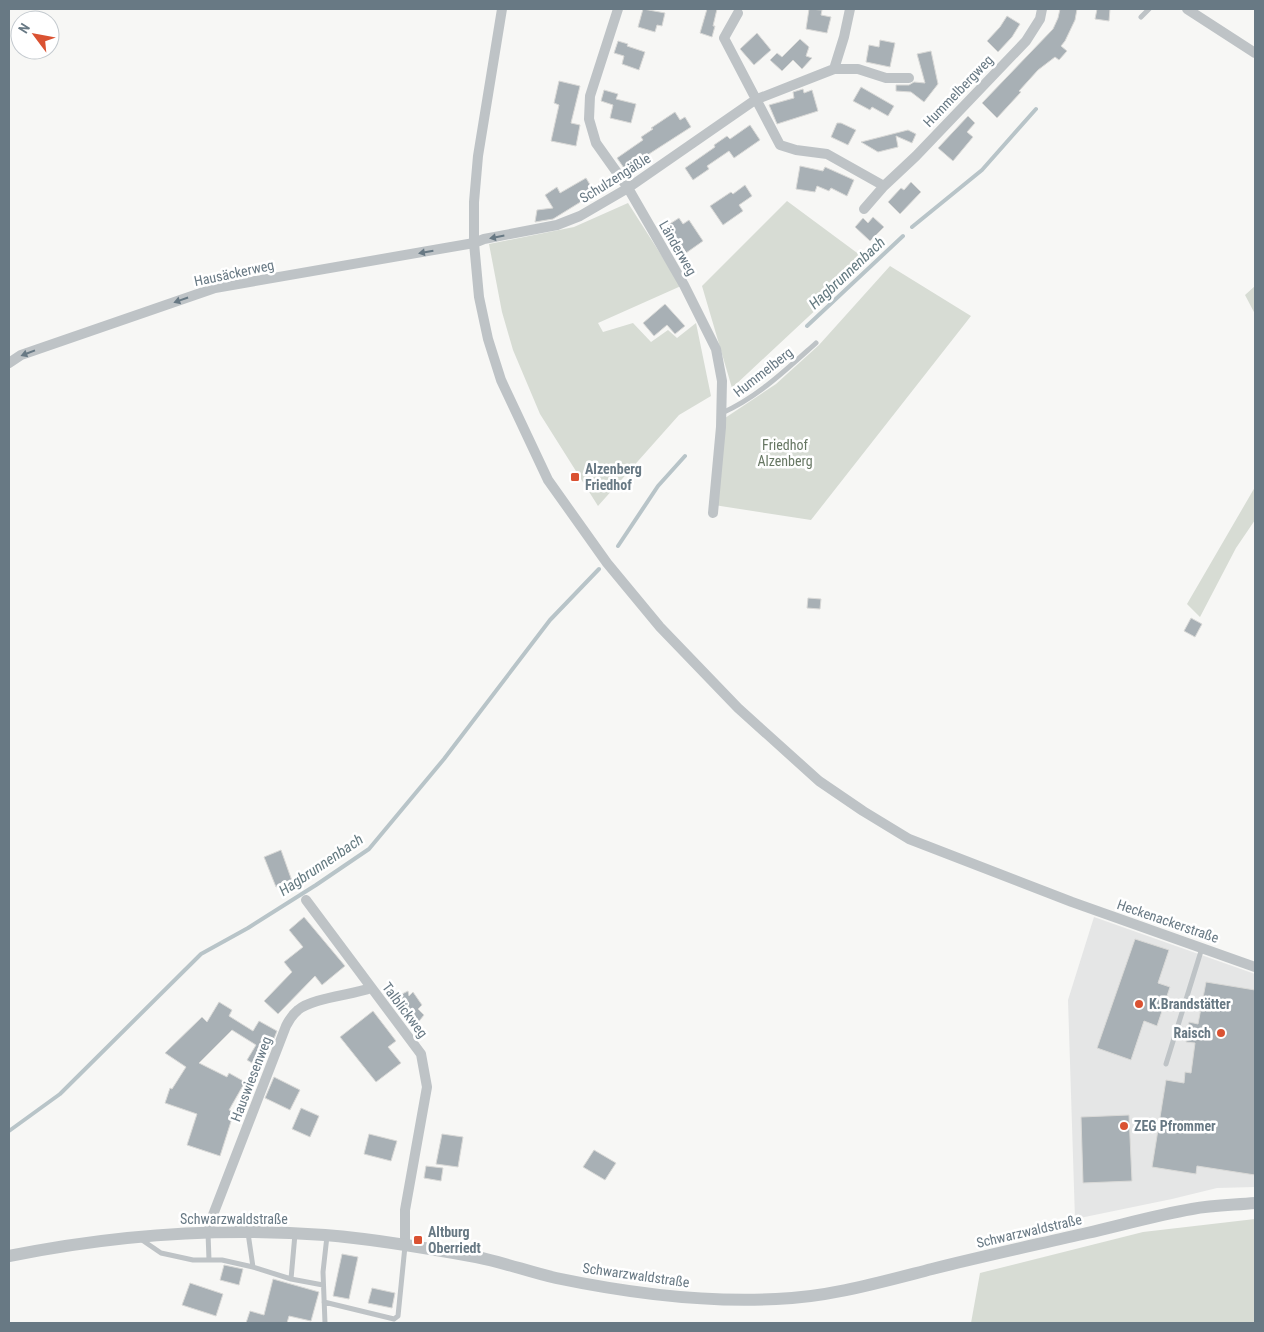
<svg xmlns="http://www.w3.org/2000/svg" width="1264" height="1332" font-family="'Roboto Condensed',sans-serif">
<rect width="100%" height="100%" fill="#f7f7f5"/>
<!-- built -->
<path fill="#e5e6e6" d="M1094 917 1255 974V1187L1217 1188 1172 1199 1075 1219 1068 1000Z"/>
<!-- green -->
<path fill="#d7dcd4" d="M787 201 868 261 732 388 702 286Z
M628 203 681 286 598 323 603 332 633 323 651 342 668 330 677 338 696 323 711 396 679 415 598 506 540 414 513 350 502 312 489 244 574 227Z
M890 266 971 316 811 520 714 505 725 418 776 384 819 345Z
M1255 286V314L1245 295Z
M1255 487V520L1236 548 1200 617 1187 604Z
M1255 1219V1323H971L980 1273 1143 1232Z"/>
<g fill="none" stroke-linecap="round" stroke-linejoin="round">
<!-- stream -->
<path stroke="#b8c4c8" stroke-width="4" d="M912 227 982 170 1036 109
M807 326 903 236
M618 546 658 486 685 456
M9 1131 60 1094 201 954 248 928 316 885 369 849 444 759 550 620 599 569"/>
</g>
<!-- building -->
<path fill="#a8b0b5" stroke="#d9d9d7" d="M643 9 665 13 662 26 657 25 655 32 638 27Z
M707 9H717L713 26H715L712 37 700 33Z
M809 9 822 10 821 15 831 17 827 33 806 29Z
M1060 9H1077L1075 20 1065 41 1061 46 1067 51 1059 60 1055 57 1038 70 1019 91 1021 92 997 118 982 103 1053 29 1058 18Z
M1097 9H1110L1109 21 1095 19Z
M1007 16 1020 24 1012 37 998 52 987 41 1000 27Z
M757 33 771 50 754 65 740 49Z
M800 39 809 47 806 56 812 58 802 69 793 60 782 71 770 60 777 53 782 57Z
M880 40 895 43 890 67 866 62 869 45 879 47Z
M618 41 628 44 627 46 645 52 639 70 622 64 624 56 614 53Z
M931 51 938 84 924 102 911 92 896 91V85H909L914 82 925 83 917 54Z
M559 81 580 86 571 123 580 125 576 146 551 141 559 105 554 103Z
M861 87 894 106 888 116 872 107 870 110 853 101Z
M803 89 804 93 812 90 818 111 777 124 769 105 794 98 793 92Z
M604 90 618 94 616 99 636 104 631 123 610 118 613 105 601 101Z
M675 112 680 120 685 117 691 127 649 154 650 155 626 171 617 158 643 140 641 137 653 129 651 128Z
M968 116 975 123 967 132 973 137 953 161 938 148Z
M837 123H841L856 130 848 145 831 137Z
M750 125 760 140 734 158 729 151 707 166 709 169 693 180 685 168 715 147 714 145 727 136 730 139Z
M908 130 916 134 912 143 896 136 898 147 878 152 861 142Z
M800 166 823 171 825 167 854 180 847 196 831 188 829 191 817 186 815 192 796 189Z
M586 178 595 193 553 219 535 222 537 210 553 208 545 195 557 187 560 193Z
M911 182 921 192 900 214 888 202 901 188 904 190Z
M745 185 752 196 739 205 743 211 723 225 710 206 731 192 733 194Z
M873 217 884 227 870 241 855 227 863 218 868 223Z
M679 218 683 224 689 220 703 241 686 253 668 225Z
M665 304 685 326 675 334 667 325 654 336 643 323Z
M808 598 821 599 820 609 807 608Z
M1191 618 1202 624 1195 637 1184 631Z
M281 850 292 881 276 887 264 857Z
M304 917 345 966 322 985 315 976 278 1014 264 1001 292 972 284 962 303 947 289 930Z
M1135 939 1169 950 1158 983 1170 987 1157 1026 1144 1021 1131 1060 1097 1048Z
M1206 982 1255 990V1175L1197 1166 1196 1174 1152 1167 1166 1080 1184 1083 1185 1072 1191 1073 1195 1043 1186 1042 1189 1022 1198 1024Z
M408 991 409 996 413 992 422 1005 418 1009 424 1015 416 1025 394 998Z
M219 1002 232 1010 229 1016 253 1031 259 1021 277 1031 270 1049 260 1068 247 1060 256 1045 232 1030 199 1063 227 1077 229 1073 245 1082 229 1110 234 1112 220 1156 187 1145 197 1114 165 1103 170 1088 172 1089 186 1067 165 1053 202 1017 207 1022Z
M373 1011 396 1041 388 1047 401 1063 376 1082 340 1037Z
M274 1077 300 1090 290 1110 265 1098Z
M301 1108 319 1116 310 1137 292 1129Z
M1129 1115 1132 1181 1083 1183 1081 1117Z
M369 1134 397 1141 391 1161 364 1154Z
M442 1134 463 1137 458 1167 436 1164Z
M594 1150 616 1163 605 1180 583 1167Z
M426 1166 443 1168 441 1181 424 1178Z
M342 1254 358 1257 349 1299 333 1296Z
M224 1265 243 1269 239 1285 220 1280Z
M273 1279 319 1292 311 1321 289 1316 287 1323H246L250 1311 264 1315Z
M190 1283 223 1294 216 1316 182 1305Z
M372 1288 395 1293 392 1308 368 1303Z"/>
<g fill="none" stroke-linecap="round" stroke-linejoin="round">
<!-- service -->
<path stroke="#bec3c6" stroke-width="5" d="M1141 17 1149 9
M722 413C758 397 787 369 816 343
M1166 1064 1202 948
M208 1233 209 1260
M248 1233 253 1267
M142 1240 161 1253 193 1260H222L253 1267 291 1279 323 1285
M291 1279 295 1234
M324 1302 394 1319 398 1316 405 1246
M325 1323 323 1272 327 1236"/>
<!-- minor -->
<path stroke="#bec3c6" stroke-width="10" d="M502 9 478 156 474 202V243L479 297 488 339 501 380 548 480 607 563 660 627 738 708 819 781 863 811 909 839 1072 902 1255 967
M618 9 590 96 589 119 596 143 628 188 684 285 716 349 722 381 721 427 713 513
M1187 9 1255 53
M738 13 724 38 780 145 796 150 827 154 884 186
M834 69H858L886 78H909
M864 209 884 186 916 156 1026 41 1040 19 1042 9
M9 363 21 355 215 288 474 243 484 239 557 225 580 216 628 188 755 100 834 69 844 37 850 9
M306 900 421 1054 427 1087 405 1210V1245
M208 1232 211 1220 286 1026C289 1020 293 1014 298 1010 312 998 352 995 371 988"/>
<!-- tertiary -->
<path stroke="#bec3c6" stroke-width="12" d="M9 1256C113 1235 219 1227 325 1235 375 1239 426 1248 476 1257 503 1262 529 1272 556 1278 628 1293 702 1303 776 1299 829 1297 881 1282 932 1269 983 1256 1035 1245 1087 1233 1122 1225 1157 1215 1192 1209 1213 1205 1234 1205 1255 1203"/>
</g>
<!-- one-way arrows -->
<defs><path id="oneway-solid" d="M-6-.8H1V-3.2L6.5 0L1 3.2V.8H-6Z" transform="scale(1.25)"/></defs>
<g fill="#687984">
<use href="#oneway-solid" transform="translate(497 237) rotate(169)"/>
<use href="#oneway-solid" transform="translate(426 252) rotate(170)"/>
<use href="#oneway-solid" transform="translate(181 300) rotate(161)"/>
<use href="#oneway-solid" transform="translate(28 353) rotate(159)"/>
</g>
<!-- markers -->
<g fill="#da5232" stroke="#fff" stroke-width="2">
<rect x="570" y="472" width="10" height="10" rx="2.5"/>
<circle cx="1139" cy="1004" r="5"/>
<circle cx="1221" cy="1033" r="5"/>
<circle cx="1124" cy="1126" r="5"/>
<rect x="413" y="1235" width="10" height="10" rx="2.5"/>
</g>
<g text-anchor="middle" stroke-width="5" stroke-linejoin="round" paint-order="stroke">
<!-- street labels -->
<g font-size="14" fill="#687984" stroke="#fff">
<text transform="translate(958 91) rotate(-46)" y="5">Hummelbergweg</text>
<text transform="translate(615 178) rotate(-32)" y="5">Schulzengäßle</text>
<text transform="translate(678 248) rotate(60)" y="5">Länderweg</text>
<text transform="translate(234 273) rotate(-12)" y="5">Hausäckerweg</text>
<text transform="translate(763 372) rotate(-38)" y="5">Hummelberg</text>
<text transform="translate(1168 921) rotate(19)" y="5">Heckenackerstraße</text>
<text transform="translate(405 1010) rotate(53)" y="5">Talblickweg</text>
<text transform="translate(251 1079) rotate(-69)" y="5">Hauswiesenweg</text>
<text x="234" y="1224">Schwarzwaldstraße</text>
<text transform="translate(1029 1231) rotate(-13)" y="5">Schwarzwaldstraße</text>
<text transform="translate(636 1275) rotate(8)" y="5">Schwarzwaldstraße</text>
</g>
<!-- park labels -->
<g font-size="14" fill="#677763" stroke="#fff">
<text x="785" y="450">Friedhof<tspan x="785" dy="16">Alzenberg</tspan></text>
</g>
<!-- poi labels -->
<g font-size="14" font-weight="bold" fill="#687984" stroke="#fff" text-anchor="start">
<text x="585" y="474">Alzenberg<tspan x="585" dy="16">Friedhof</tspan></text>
<text x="1149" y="1009">K.Brandstätter</text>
<text x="1211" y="1038" text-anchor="end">Raisch</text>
<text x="1134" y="1131">ZEG Pfrommer</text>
<text x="428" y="1237">Altburg<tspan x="428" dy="16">Oberriedt</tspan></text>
</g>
<!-- water labels -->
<g font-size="15" font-style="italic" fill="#647a80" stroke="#fff">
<text transform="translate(847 273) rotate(-43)" y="5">Hagbrunnenbach</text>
<text transform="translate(321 865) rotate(-34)" y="5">Hagbrunnenbach</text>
</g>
</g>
<!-- border -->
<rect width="1264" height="1332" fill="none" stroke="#687984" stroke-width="20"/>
<!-- north arrow -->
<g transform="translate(35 35) rotate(302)"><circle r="24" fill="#ffffff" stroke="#c3c9ce"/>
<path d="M0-4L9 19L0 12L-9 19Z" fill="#da5232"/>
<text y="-8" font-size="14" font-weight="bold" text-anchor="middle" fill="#687984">N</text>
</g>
</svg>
